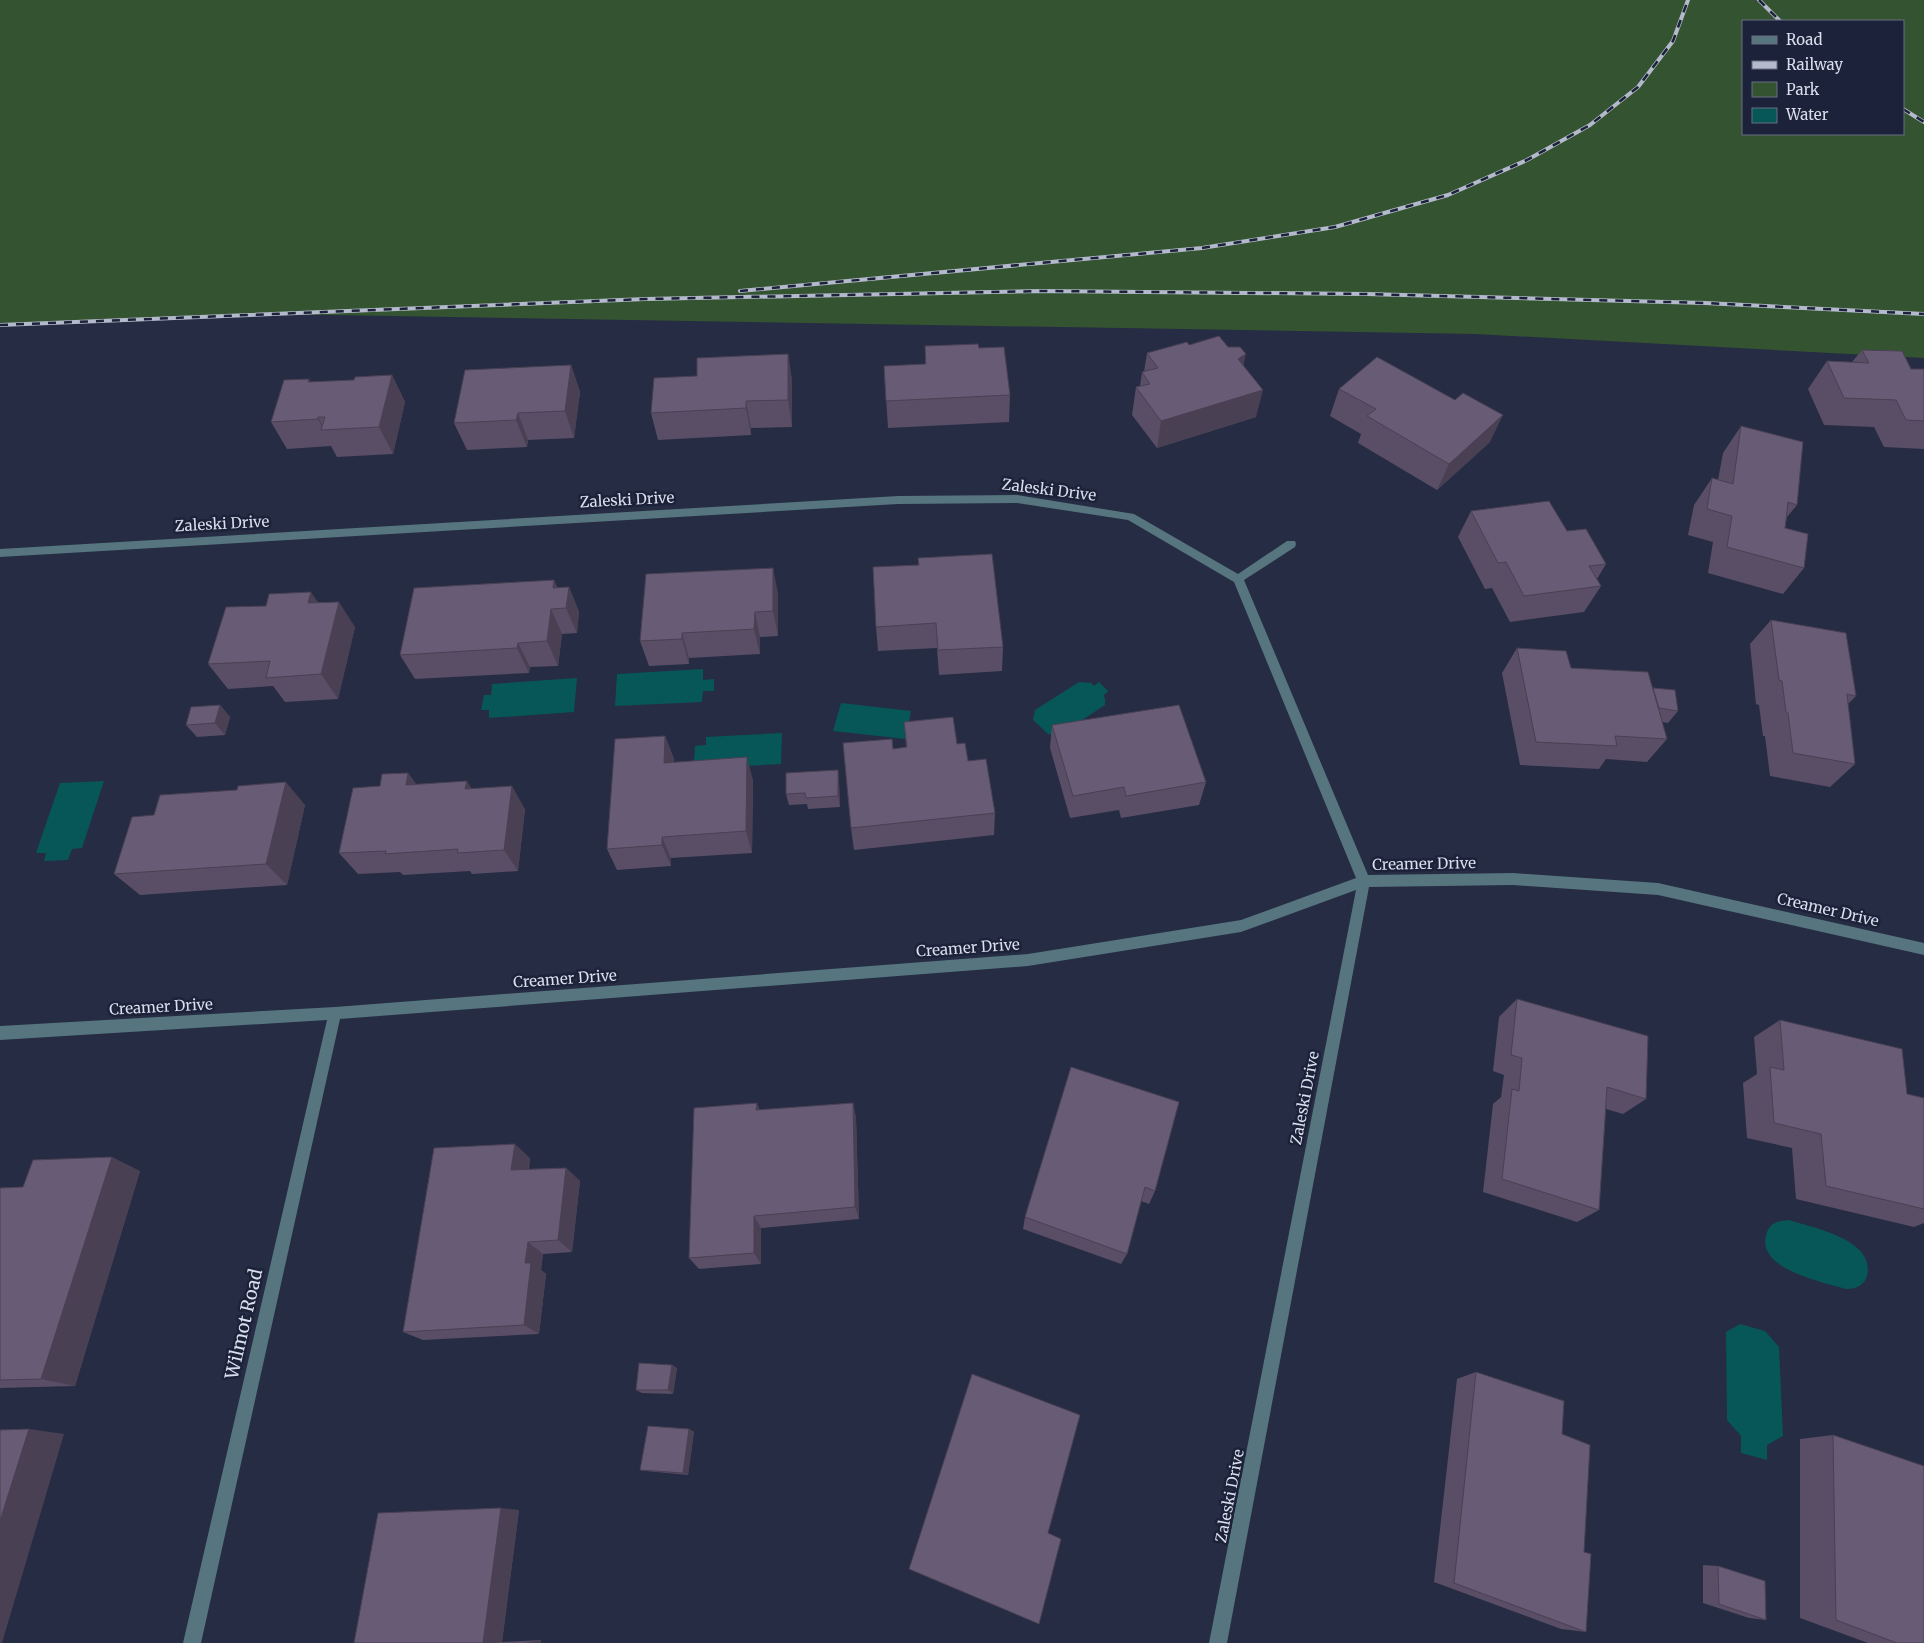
<svg xmlns="http://www.w3.org/2000/svg" width="1924" height="1643" font-family="Merriweather,serif">
<rect width="100%" height="100%" fill="#252c44"/>
<!-- green -->
<path fill="#345330" fill-rule="evenodd" d="M0 0H1924V358L1475 334 273 314 0 325ZM1743 21H1903V134H1743Z"/>
<!-- water -->
<path fill="#075759" d="M703 669V680L714 679V691H703L702 702 615 706 617 674Z
M577 678 574 712 489 718V710H481L484 695H491L492 684Z
M1079 682 1091 683 1094 686 1099 682 1108 691 1103 696 1105 698V705L1058 736 1048 734 1033 720 1035 710Z
M841 703 911 711 906 739 833 731Z
M782 733 781 764 704 768 705 760 694 761 695 746 706 745V737Z
M104 781 82 848 72 849 68 860 44 861 46 853H36L60 783Z
M1789 1220C1813 1228 1876 1239 1867 1276 1864 1286 1855 1289 1846 1289 1823 1282 1753 1269 1767 1232 1771 1222 1779 1221 1789 1220Z
M1740 1324 1765 1331 1779 1347 1783 1436 1767 1445V1460L1741 1453V1436L1727 1420 1726 1332Z"/>
<g fill="none" stroke-linecap="round" stroke-linejoin="round">
<!-- minor -->
<path fill="#56757e" fill-rule="evenodd" d="M1017 495 1134 514 1238 574 1287 541H1295L1296 544 1295 547 1244 580 1368 875 1513 873 1658 883 1924 943V955L1658 895 1513 885 1369 887 1227 1643H1209L1356 890 1241 932 1028 966 340 1019 201 1643H183L327 1020 0 1040V1026L335 1007 1028 954 1241 920 1356 878 1234 582 1128 520 1017 503 898 504 0 557V549L898 496Z"/>
<defs>
<path id="rail" d="M1759 0 1780 21
M1903 109 1924 122
M740 291 1202 248 1335 227 1448 195 1527 160 1590 125 1638 87 1673 41 1688 0
M0 325 646 299 1042 291 1366 294 1705 303 1924 314"/>
</defs>
<!-- rail casing -->
<use href="#rail" stroke="#b4bacc" stroke-width="4"/>
<!-- rail -->
<use href="#rail" stroke="#1c2239" stroke-width="2.5" stroke-dasharray="8" stroke-linecap="butt"/>
</g>
<!-- wall -->
<path fill="#594e65" d="M1189 345 1243 366 1256 417 1157 448 1132 415 1136 387 1140 386 1142 372H1144L1147 353Z
M925 346 979 348 1010 395 1009 422 888 428 884 366 925 364Z
M1862 350 1911 369H1924V449L1884 447 1874 427 1824 425 1808 389 1827 361 1852 362Z
M788 354 792 381V427L751 428V435L658 440 651 413 697 376Z
M571 365 580 392 574 438 528 440 527 447 467 450 454 423Z
M392 375 405 402 393 454 337 457 331 446 287 449 271 422 309 379 310 382 354 380Z
M1339 389 1490 442 1437 490 1358 443 1361 434 1330 416Z
M1741 426 1797 505 1787 517 1785 528 1804 568 1783 594 1708 573 1713 542 1688 535 1694 505 1712 478 1718 480 1723 453Z
M1471 511 1567 531 1606 564 1597 579 1601 586 1584 612 1510 622 1492 588 1485 589 1458 537Z
M918 558 1003 647 1002 671 939 675 937 648 878 651 876 627 918 565Z
M554 580 557 587H569L579 612 577 633 562 634 558 666 530 667 529 673 415 679 400 655Z
M778 593V636L760 637V654L689 658V664L649 666 640 641Z
M318 603 355 627 338 699 285 702 273 686 228 689 208 664Z
M1771 620 1856 696 1848 704 1855 764 1830 787 1770 776 1765 736H1763L1759 705 1756 704 1750 644Z
M1517 648 1571 668 1653 688 1678 711 1668 723 1662 722 1667 739 1647 762 1606 759 1599 769 1520 765 1502 673Z
M220 705 230 717 225 735 197 737 186 725Z
M904 722 957 744 968 761 995 813 994 835 854 850 851 828 893 749 906 747Z
M1052 725 1206 782 1199 805 1121 818 1119 810 1070 818 1050 748Z
M665 736 674 759V762L753 780 752 853 671 858V866L617 870 607 849Z
M838 770 839 781 840 807 808 809 807 804 789 805 786 794Z
M408 773 416 784 472 789 525 809 518 871 472 874 470 871 403 875 400 872 358 874 339 853 380 786Z
M237 790 305 805 287 885 140 895 114 874 154 815Z
M1517 999 1646 1099 1623 1114 1606 1109 1599 1210 1577 1222 1483 1192 1493 1104 1501 1097 1504 1075 1493 1071 1499 1017Z
M1780 1020 1907 1094 1924 1098V1223L1914 1227 1796 1199 1792 1148 1747 1138 1743 1083 1757 1074 1754 1037Z
M1071 1067 1155 1191 1149 1204 1141 1201 1127 1254 1121 1264 1023 1229 1025 1217Z
M853 1103 856 1118 859 1219 761 1228V1264L699 1269 689 1258 760 1110Z
M530 1158 529 1169 566 1168 580 1181 572 1252 543 1254 541 1270 546 1274 539 1334 423 1340 403 1332Z
M140 1171 75 1386 0 1388V1188L23 1187Z
M672 1365 677 1368 673 1394 642 1393 636 1390Z
M1476 1372 1562 1434 1584 1552 1586 1632 1561 1629 1434 1582 1457 1379Z
M689 1429 694 1432 688 1475 646 1471 640 1470Z
M1833 1435 1924 1643H1868L1800 1618V1439Z
M519 1510 502 1642 541 1640V1643H354Z
M1703 1565 1718 1566 1766 1620 1749 1618 1703 1603Z"/>
<!-- shaded-wall -->
<path fill="#494053" d="M788 354 792 381V427L788 400Z
M1246 354 1240 381 1238 359Z
M571 365 580 392 574 438 565 411Z
M392 375 405 402 393 454 379 427Z
M1263 390 1256 417 1157 448 1161 421Z
M746 401 751 428V435L746 408Z
M518 413 528 440 527 447 516 420Z
M1503 415 1490 442 1437 490 1449 464Z
M318 417 325 430H324L318 419Z
M773 568 778 593V636L773 611Z
M554 580 564 605 553 588Z
M569 587 579 612 577 633 566 608Z
M311 592 328 617 308 603Z
M339 602 355 627 338 699 321 674Z
M551 609 562 634 558 666 547 641Z
M755 612 760 637V654L754 629Z
M682 633 689 658V664L682 639Z
M518 643 530 667 529 673 517 648Z
M220 705 230 717 225 735 215 723Z
M665 736 674 759 673 786 664 763Z
M747 757 753 780 752 853 746 831Z
M838 770 839 781 840 807 838 796Z
M408 773 424 795 406 785Z
M467 781 481 803 465 789Z
M286 782 305 805 287 885 266 864Z
M512 786 525 809 518 871 504 850Z
M662 837 671 858V866L662 845Z
M757 1103 763 1118 756 1110Z
M853 1103 856 1118 859 1219 855 1207Z
M515 1144 530 1158 526 1184 511 1170Z
M112 1157 140 1171 75 1386 41 1379Z
M566 1168 580 1181 572 1252 558 1240Z
M754 1216 761 1228V1264L754 1253Z
M528 1242 543 1254 541 1270 546 1274 539 1334 524 1325 525 1263Z
M672 1365 677 1368 673 1394 668 1390Z
M29 1429 64 1434 2 1643H0V1521Z
M689 1429 694 1432 688 1475 683 1473Z
M501 1508 519 1510 502 1642 494 1643H483Z
M541 1640V1643H525Z"/>
<!-- building -->
<path fill="#685b76" stroke="#494053" d="M1219 336 1228 347H1240L1246 354 1238 359 1263 390 1161 421 1136 387 1150 384 1142 372 1158 368 1147 353 1187 342 1189 345Z
M978 344 979 348 1004 347 1010 395 886 401 884 366 926 364 925 346Z
M1862 350 1902 351 1911 369H1924V421L1906 420 1896 400 1844 398 1827 361 1869 363Z
M788 354V400L746 401V408L651 413 654 378 697 376V358Z
M1377 357 1455 400 1463 393 1503 415 1449 464 1367 416 1376 409 1339 389Z
M571 365 565 411 518 413 516 420 454 423 465 370Z
M392 375 379 427 321 430 325 417H318V419L271 422 284 380 309 379 308 382 354 380 355 377Z
M1741 426 1803 442 1797 505 1788 502 1785 528 1808 534 1804 568 1727 547 1732 516 1707 509 1712 478 1733 484Z
M1549 501 1567 531 1586 529 1606 564 1589 566 1601 586 1524 596 1506 562 1498 563 1471 511Z
M992 554 1003 647 938 650 936 623 876 627 873 567 919 565 918 558Z
M773 568V611L755 612 754 629 682 633V639L640 641 646 574Z
M554 580 553 588 569 587 566 608 551 609 547 641 518 643 517 648 400 655 414 588Z
M311 592 308 603 339 602 321 674 266 678 270 661 208 664 226 607 266 606 269 594Z
M1771 620 1846 633 1856 696 1847 694 1855 764 1793 753 1788 713 1786 712 1782 681 1779 680Z
M1517 648 1566 651 1571 668 1648 672 1667 739 1615 736 1617 746 1536 742Z
M1653 688 1675 690 1678 711 1659 708Z
M220 705 215 723 186 725 191 707Z
M1179 705 1206 782 1126 796 1124 787 1073 796 1052 725Z
M953 717 957 744 965 743 968 761 986 759 995 813 851 828 843 743 892 739 893 749 907 747 904 722Z
M665 736 664 763 747 757 746 831 662 837V845L607 849 615 739Z
M838 770V796L806 798 805 793 786 794V773Z
M408 773 406 785 467 781 465 789 512 786 504 850 457 853 458 849 385 854 386 851 339 853 353 788 380 786 382 774Z
M286 782 266 864 114 874 132 817 154 815 160 795 237 790 238 786Z
M1517 999 1648 1036 1646 1099 1607 1087 1599 1210 1502 1179 1512 1089 1519 1091 1522 1058 1511 1055Z
M1780 1020 1902 1049 1907 1094 1924 1098V1209L1826 1186 1821 1134 1774 1123 1770 1067 1784 1070Z
M1071 1067 1179 1102 1155 1191 1145 1187 1127 1254 1025 1217Z
M757 1103 756 1110 853 1103 855 1207 754 1216V1253L689 1258 694 1108Z
M515 1144 511 1170 566 1168 558 1240 528 1242 525 1263H531L524 1325 403 1332 434 1148Z
M112 1157 41 1379 0 1380V1188L23 1187 33 1160Z
M639 1363 672 1365 668 1390H636Z
M1476 1372 1564 1401 1562 1434 1590 1445 1584 1552 1591 1554 1586 1632 1454 1583Z
M972 1374 1080 1415 1048 1533 1061 1539 1039 1624 909 1569Z
M648 1426 689 1429 683 1473 640 1470Z
M29 1429 0 1521V1430Z
M1833 1435 1924 1466V1643H1897L1836 1620Z
M501 1508 483 1643H354L378 1513Z
M1718 1566 1765 1581 1766 1620 1719 1604Z"/>
<g text-anchor="middle" stroke-width="5" stroke-linejoin="round" paint-order="stroke">
<!-- street labels -->
<g font-size="15" fill="#dadfef" stroke="#1c2239">
<text transform="translate(1049 490) rotate(7)" y="5">Zaleski Drive</text>
<text transform="translate(627 500) rotate(-3)" y="5">Zaleski Drive</text>
<text transform="translate(222 524) rotate(-3)" y="5">Zaleski Drive</text>
<text transform="translate(1424 864) rotate(-1)" y="5">Creamer Drive</text>
<text transform="translate(1828 910) rotate(13)" y="5">Creamer Drive</text>
<text transform="translate(968 948) rotate(-4)" y="5">Creamer Drive</text>
<text transform="translate(565 979) rotate(-4)" y="5">Creamer Drive</text>
<text transform="translate(161 1007) rotate(-3)" y="5">Creamer Drive</text>
<text transform="translate(1305 1098) rotate(-79)" y="5">Zaleski Drive</text>
<text transform="translate(1230 1496) rotate(-79)" y="5">Zaleski Drive</text>
</g>
<!-- near-street labels -->
<g font-size="18" fill="#dadfef" stroke="#1c2239">
<text transform="translate(244 1324) rotate(-77)" y="6">Wilmot Road</text>
</g>
</g>
<!-- legend -->
<rect x="1742" y="20" width="162" height="115" fill="#1c2239" stroke="#686e82"/>
<rect x="1752" y="36" width="25" height="8" fill="#56757e" stroke="#686e82"/>
<text x="1786" y="45" font-size="15" fill="#dadfef">Road</text>
<rect x="1752" y="61" width="25" height="8" fill="#b4bacc" stroke="#686e82"/>
<text x="1786" y="70" font-size="15" fill="#dadfef">Railway</text>
<rect x="1752" y="82" width="25" height="15" fill="#345330" stroke="#686e82"/>
<text x="1786" y="95" font-size="15" fill="#dadfef">Park</text>
<rect x="1752" y="108" width="25" height="15" fill="#075759" stroke="#686e82"/>
<text x="1786" y="120" font-size="15" fill="#dadfef">Water</text>
</svg>
